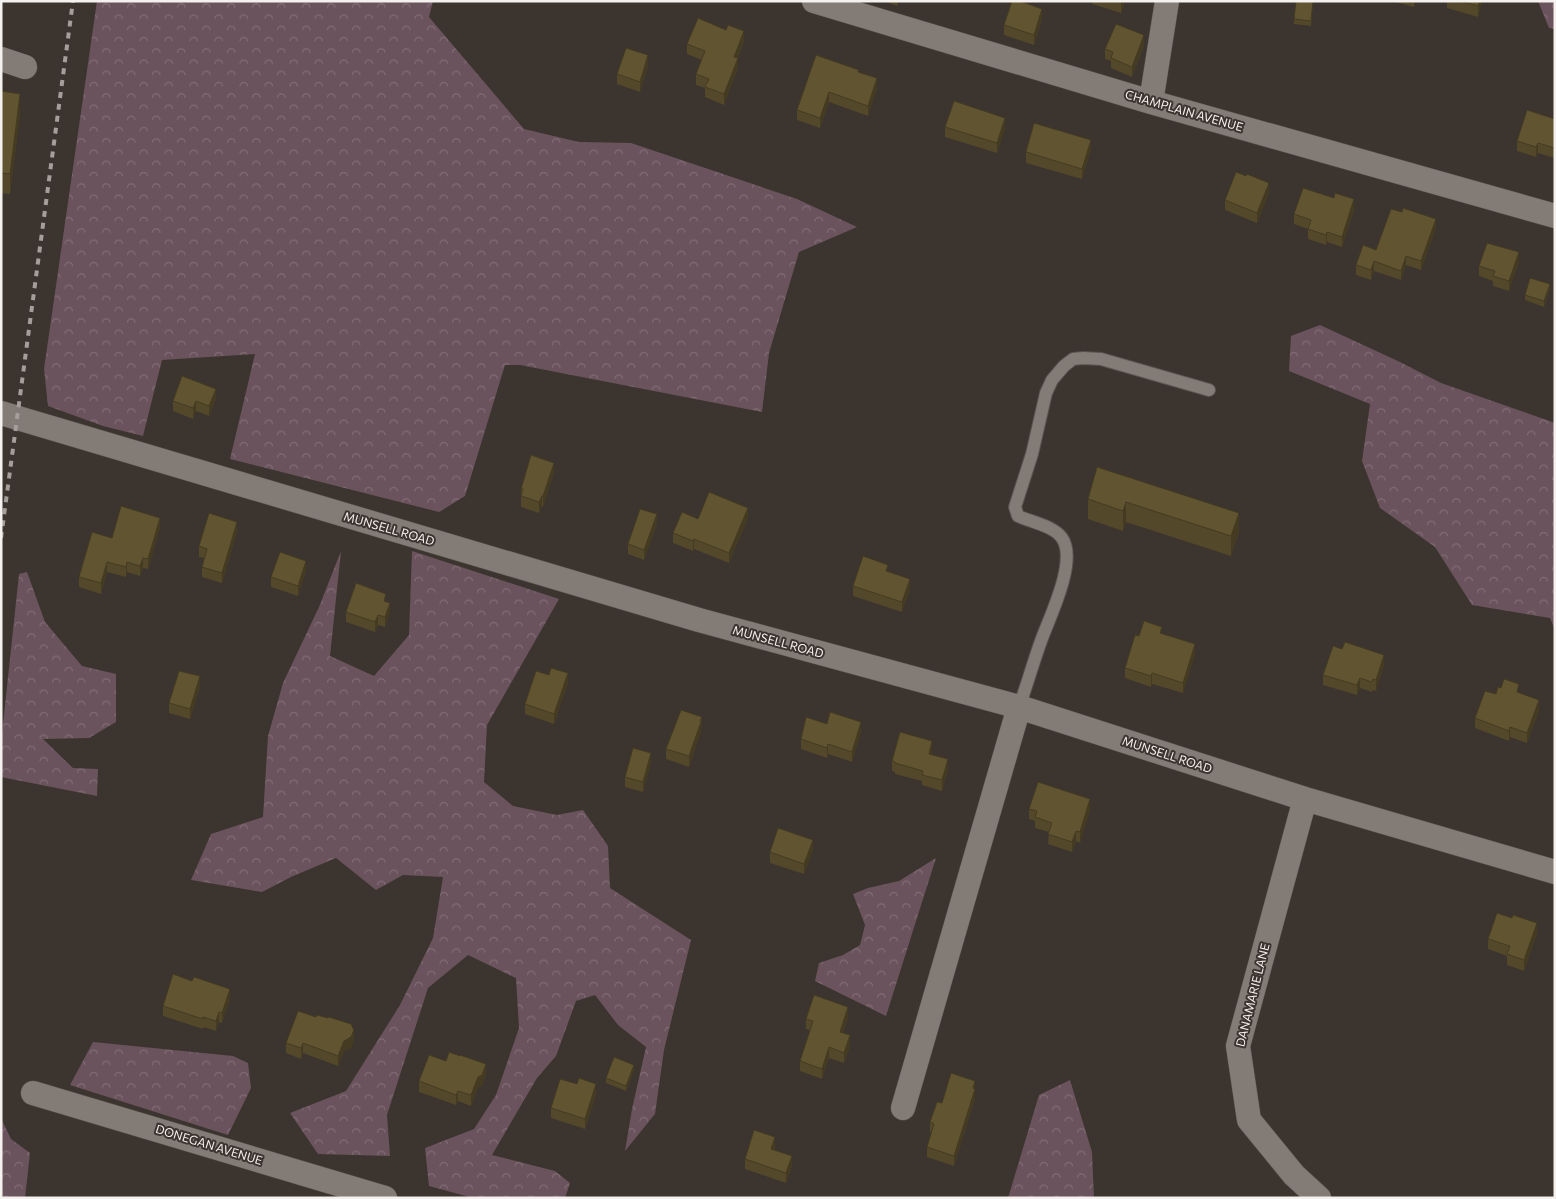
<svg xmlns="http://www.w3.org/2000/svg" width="1556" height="1199" font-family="Commissioner,sans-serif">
<defs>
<pattern id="forest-crowns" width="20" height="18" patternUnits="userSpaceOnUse" patternTransform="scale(1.25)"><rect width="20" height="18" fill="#6b535d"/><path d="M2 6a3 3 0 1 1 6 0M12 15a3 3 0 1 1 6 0" fill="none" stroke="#816c75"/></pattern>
</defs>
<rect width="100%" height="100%" fill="#3b342f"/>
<!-- forest -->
<path fill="url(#forest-crowns)" d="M97 1H433L429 17 524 129 579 142 631 143 797 199 857 227 799 252 769 353 762 412 520 365H505L465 496 439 512 230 459 255 354 162 360 143 436 103 426 48 406 44 369Z
M1538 1H1555V29L1549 28Z
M1320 325 1400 362 1441 383 1555 423V630L1550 618 1472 605 1435 547 1380 508 1362 461 1370 404 1289 371 1291 336Z
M341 551 330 656 374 676 409 635 412 551 559 599 487 725 484 782 513 806 557 815 583 810 608 846 610 888 691 940 664 1050 655 1114 625 1151 632 1109 646 1047 618 1025 595 995 576 1001 556 1056 537 1078 492 1155 555 1171 570 1183 565 1198H473L429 1186 425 1148 474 1129 496 1095 519 1028 516 978 468 955 428 988 387 1115 390 1156 318 1154 290 1113 346 1091 400 1005 433 938 443 877 403 875 376 890 336 858 291 877 262 892 191 880 211 834 263 817 268 736 283 683 319 607Z
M27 572 45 622 82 666 116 674V722L89 738 43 739 73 768 98 769 97 796 1 777V743L19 574Z
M936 858 886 1016 815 981 819 963 843 955 860 945 865 925 853 894 868 888 899 881Z
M93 1042 233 1056 248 1063 251 1088 228 1135 70 1085Z
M1070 1080 1092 1152 1094 1198H1008L1039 1095Z
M1 1118 11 1139 30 1153 25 1198H1Z"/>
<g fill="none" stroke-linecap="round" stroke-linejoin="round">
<defs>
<path id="service" d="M1019 707C1027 685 1033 663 1041 641 1049 618 1078 561 1062 538 1054 526 1031 522 1018 516L1015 507 1032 454 1046 393 1052 380 1064 366 1073 359 1083 358 1101 359 1209 390"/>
<path id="minor" d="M814 1 1151 102 1555 216
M1 59 25 67
M1151 102 1167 1
M1 413 699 620 1019 707 1305 799 1555 872
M1305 799 1238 1046 1249 1120 1294 1175 1319 1198
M33 1093 385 1198
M903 1108 1019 707"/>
</defs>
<!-- service casing -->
<use href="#service" stroke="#59534f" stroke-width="14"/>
<!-- minor casing -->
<use href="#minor" stroke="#59534f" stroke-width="25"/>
<!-- service -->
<use href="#service" stroke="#837b75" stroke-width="12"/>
<!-- minor -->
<use href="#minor" stroke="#837b75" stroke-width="24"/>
<!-- rail -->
<path stroke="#a49f9b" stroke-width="4" stroke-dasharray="6 6" stroke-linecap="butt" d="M1 538 73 1"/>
</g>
<!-- wall -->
<path fill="#53482a" d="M885 1H899L897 6Z
M1092 1H1125L1121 13 1092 4Z
M1313 1 1311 26 1294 24V19Z
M1391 1H1415L1414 7Z
M1442 1H1482L1478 17 1447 8V2Z
M1042 19 1034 45 1004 35V25Z
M744 42 738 58V68L724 105 705 97V88L696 85V74L702 60 687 54V44Z
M1144 46 1132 77 1111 68V61L1105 59V49Z
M648 66 640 92 617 84V74Z
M859 72 877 88 868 116 829 102 820 128 797 120V110Z
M1 91 20 114 10 194 1 193Z
M1555 119V158L1538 153 1536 157 1517 151V141Z
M945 127 1005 128 997 153 945 137Z
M1091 150 1082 179 1026 163V152Z
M1269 193 1257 223 1225 210V200Z
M1354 210 1342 247 1327 242 1326 245 1308 239V229L1294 224V214Z
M1436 228 1421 270 1406 265 1401 280 1374 271 1371 280 1356 275V265L1376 250Z
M1519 262 1509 291 1493 286V281L1479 276V266Z
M1550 289 1544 307 1525 300V295Z
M216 399 209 416 196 411 193 419 173 411V401Z
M1097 467 1239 533 1231 556 1126 522 1123 531 1088 519V499Z
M554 473 543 507 542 506 539 513 521 507V489Z
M748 518 729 563 694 549 693 551 673 543V533L698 519Z
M657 524 644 560 628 554V544Z
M160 528 148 569 143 568 140 576 127 572 126 577 107 572 101 594 79 587V577Z
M237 532 222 583 202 577V567L204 558 199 557V546Z
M306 571 298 596 271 587V577Z
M853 586 910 590 902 612 853 596Z
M346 612 390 613 385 627 378 625 375 632 346 622Z
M1162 634 1195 654 1183 693 1152 684 1151 687 1125 678V668L1139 636Z
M1384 665 1376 691 1373 690 1372 692 1360 688 1357 695 1323 685V675Z
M568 683 554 724 525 714V704Z
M200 687 190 719 169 713V703Z
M1519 693 1539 711 1527 743 1510 737 1509 741 1475 728V718L1496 694Z
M702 717 701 732 689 767 666 759V749Z
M827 724 861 732 852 762 828 754 827 758 801 749V739Z
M932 751 931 754 948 769 942 791 922 785V781L895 774V772L892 771V761Z
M651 763 643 792 625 787V777Z
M1029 809 1090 810 1080 843 1076 841 1072 852 1048 844 1049 832 1035 828V821L1029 819Z
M813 850 804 874 770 863V852Z
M1537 933 1524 971 1507 965V956L1488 949V939Z
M230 999 222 1023 219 1022 216 1031 203 1027V1029L163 1016V1006Z
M848 1017 843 1033 850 1046 844 1063 829 1058 822 1079 800 1071V1061L810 1030 806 1029V1019Z
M354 1040 351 1048 344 1051 338 1066 303 1053 301 1059 286 1053V1043Z
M446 1061 486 1074 482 1086 478 1087 471 1106 458 1101 456 1105 419 1092V1081Z
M634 1070 626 1091 606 1083V1078Z
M975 1081V1099L954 1166 927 1157V1147L931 1133 930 1132V1122L942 1103Z
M596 1095 585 1129 551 1118V1108Z
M775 1148V1150L792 1166 786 1183 745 1169V1159Z"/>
<!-- shaded-wall -->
<path fill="#443b22" d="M1121 1H1125L1121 13Z
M1480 1H1482L1478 17V6Z
M1042 9V19L1034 45V35Z
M744 31V42L738 58V68L724 105V94L734 57Z
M1144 35V46L1132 77V67Z
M648 55V66L640 92V82Z
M877 78V88L868 116V106Z
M829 92V102L820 128V118Z
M20 94V114L10 194V174Z
M1005 118V128L997 153V143Z
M1091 140V150L1082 179V169Z
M1538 143V153L1536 157V147Z
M1269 183V193L1257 223V213Z
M1354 199V210L1342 247V237Z
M1436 219V228L1421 270V261Z
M1327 232V242L1326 245V235Z
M1519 252V262L1509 291V281Z
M1406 256V265L1401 280V271Z
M1374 261V271L1371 280V270Z
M1550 284V289L1544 307V301Z
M216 389V399L209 416V406Z
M196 401V411L193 419V408Z
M554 463V473L543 507V496Z
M542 496V506L539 513V502Z
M1126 502V522L1123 531V511Z
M748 508V518L729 563V553Z
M1239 513V533L1231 556V536Z
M657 514V524L644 560V550Z
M160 518V528L148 569V559Z
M237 522V532L222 583V573Z
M694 539V549L693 551V541Z
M143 558V568L140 576V566Z
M306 561V571L298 596V586Z
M107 562V572L101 594V583Z
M127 562V572L126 577V567Z
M910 579V590L902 612V602Z
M390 603V613L385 627V617Z
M378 615V625L375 632V622Z
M1195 644V654L1183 693V683Z
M1384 655V665L1376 691V680Z
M568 673V683L554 724V714Z
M1152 673V684L1151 687V676Z
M200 676V687L190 719V709Z
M1360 678V688L1357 695V685Z
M1539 700V711L1527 743V733Z
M702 717 701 732 689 767V756Z
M861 722V732L852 762V752Z
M1510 727V737L1509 741V731Z
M932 741V751L929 764V754Z
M828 744V754L827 758V748Z
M651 753V763L643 792V782Z
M948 759V769L942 791V780Z
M1090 799V810L1080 843V832Z
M1076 831V841L1072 852V842Z
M813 840V850L804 874V864Z
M1537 923V933L1524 971V960Z
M230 989V999L222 1023V1013Z
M848 1007V1017L840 1042V1032Z
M219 1012V1022L216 1031V1021Z
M354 1030V1040L351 1048 344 1051 338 1066V1056L344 1041Z
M850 1035V1046L844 1063V1053Z
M303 1043V1053L301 1059V1048Z
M829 1047V1058L822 1079V1069Z
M486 1064V1074L482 1086 478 1087 471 1106V1095L478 1077Z
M634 1065V1070L626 1091V1086Z
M975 1081V1099L954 1166V1156Z
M596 1084V1095L585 1129V1119Z
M458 1091V1101L456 1105V1095Z
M775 1137V1148L771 1159V1149Z
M792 1156V1166L786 1183V1173Z"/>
<!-- building -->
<path fill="#615431" stroke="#443b22" d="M1012 1H1020L1042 9 1034 35 1004 25Z
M1296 1H1313L1311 21 1294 19Z
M1459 1H1480L1478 6Z
M698 18 726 30 728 25 744 31 734 57 738 58 724 94 705 87 709 79 696 74 705 51 687 44Z
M1116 24 1144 35 1132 67 1111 58 1113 52 1105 49Z
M626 48 648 55 640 82 617 74Z
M816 55 859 70 858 72 877 78 868 106 829 92 820 118 797 110Z
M1 91 20 94 10 174 1 173Z
M954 101 1005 118 997 143 945 127Z
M1527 110 1555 119V148L1538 143 1536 147 1517 141Z
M1034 123 1091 140 1082 169 1026 152Z
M1236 172 1246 176 1247 174 1269 183 1257 213 1225 200Z
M1303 188 1334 198 1335 193 1354 199 1342 237 1327 232 1326 235 1308 229 1311 220 1294 214Z
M1403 208 1436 219 1421 261 1406 256 1401 271 1374 261 1371 270 1356 265 1363 245 1376 250 1391 209 1402 212Z
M1487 243 1519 252 1509 281 1493 276 1495 271 1479 266Z
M1530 278 1550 284 1544 301 1525 295Z
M182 376 216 389 209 406 196 401 193 408 173 401Z
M531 455 554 463 543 496H542L539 502 521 496 523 489H521Z
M1097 467 1239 513 1231 536 1126 502 1123 511 1088 499Z
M709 492 748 508 729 553 694 539 693 541 673 533 682 512 698 519Z
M121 506 160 518 148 559 143 558 140 566 127 562 126 567 107 562 101 583 79 577 92 532 112 538Z
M640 509 657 514 644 550 628 544Z
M209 513 237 522 222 573 202 567 207 549 199 546Z
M280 552 306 561 298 586 271 577Z
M863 556 888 565 886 571 910 579 902 602 853 586Z
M356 583 386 594 384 601 390 603 385 617 378 615 375 622 346 612Z
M1144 621 1162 627 1160 633 1195 644 1183 683 1152 673 1151 676 1125 668 1135 635 1139 636Z
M1345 642 1384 655 1376 680 1373 679 1372 682 1360 678 1357 685 1323 675 1333 646 1342 649Z
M551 668 568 673 554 714 525 704 536 671 549 675Z
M179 671 200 676 190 709 169 703Z
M1504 679 1519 684 1517 692 1539 700 1527 733 1510 727 1509 731 1475 718 1485 691 1496 694 1498 687 1501 688Z
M681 710 702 717 700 721 701 722 689 756 666 749Z
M830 712 861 722 852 752 828 744 827 748 801 739 806 717 827 724Z
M900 732 932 741 929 754 948 759 942 780 922 775 923 771 895 763V762L892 761Z
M633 748 651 753 643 782 625 777Z
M1038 782 1090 799 1080 832 1076 831 1072 842 1048 834 1052 823 1035 817 1037 811 1029 809Z
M778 828 813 840 804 864 770 852Z
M1497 913 1512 918 1513 915 1537 923 1524 960 1507 954 1510 946 1488 939Z
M173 974 192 981 194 977 230 989 222 1013 219 1012 216 1021 203 1017V1019L163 1006Z
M814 995 848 1007 840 1032 850 1035 844 1053 829 1047 822 1069 800 1061 813 1021 806 1019Z
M298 1011 316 1017 317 1015 328 1018 329 1017 351 1024 354 1030 351 1037 344 1041 338 1056 303 1043 301 1048 286 1043Z
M449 1052 460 1056V1055L486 1064 482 1075 478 1077 471 1095 458 1091 456 1095 419 1081 429 1055 446 1061Z
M614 1057 634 1065 626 1086 606 1078Z
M951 1073 975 1081 973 1088 975 1089 954 1156 927 1147 934 1124 930 1122 937 1102 942 1103Z
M579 1078 596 1084 585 1119 551 1108 560 1079 577 1084Z
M754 1130 775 1137 771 1149 792 1156 786 1173 745 1159Z"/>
<g text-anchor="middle" stroke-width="4" stroke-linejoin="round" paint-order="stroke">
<!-- street labels -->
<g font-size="12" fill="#f5f1ee" stroke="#3b342f">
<text transform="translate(1184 111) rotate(16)" y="4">CHAMPLAIN AVENUE</text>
<text transform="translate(389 529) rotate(16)" y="4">MUNSELL ROAD</text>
<text transform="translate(778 642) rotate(15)" y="4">MUNSELL ROAD</text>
<text transform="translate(1167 755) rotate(18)" y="4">MUNSELL ROAD</text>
<text transform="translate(1253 995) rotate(-76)" y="4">DANAMARIE LANE</text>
<text transform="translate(209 1145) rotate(17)" y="4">DONEGAN AVENUE</text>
</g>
</g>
<!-- border -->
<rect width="1556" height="1199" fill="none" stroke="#f5f1ee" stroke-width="5"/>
</svg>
